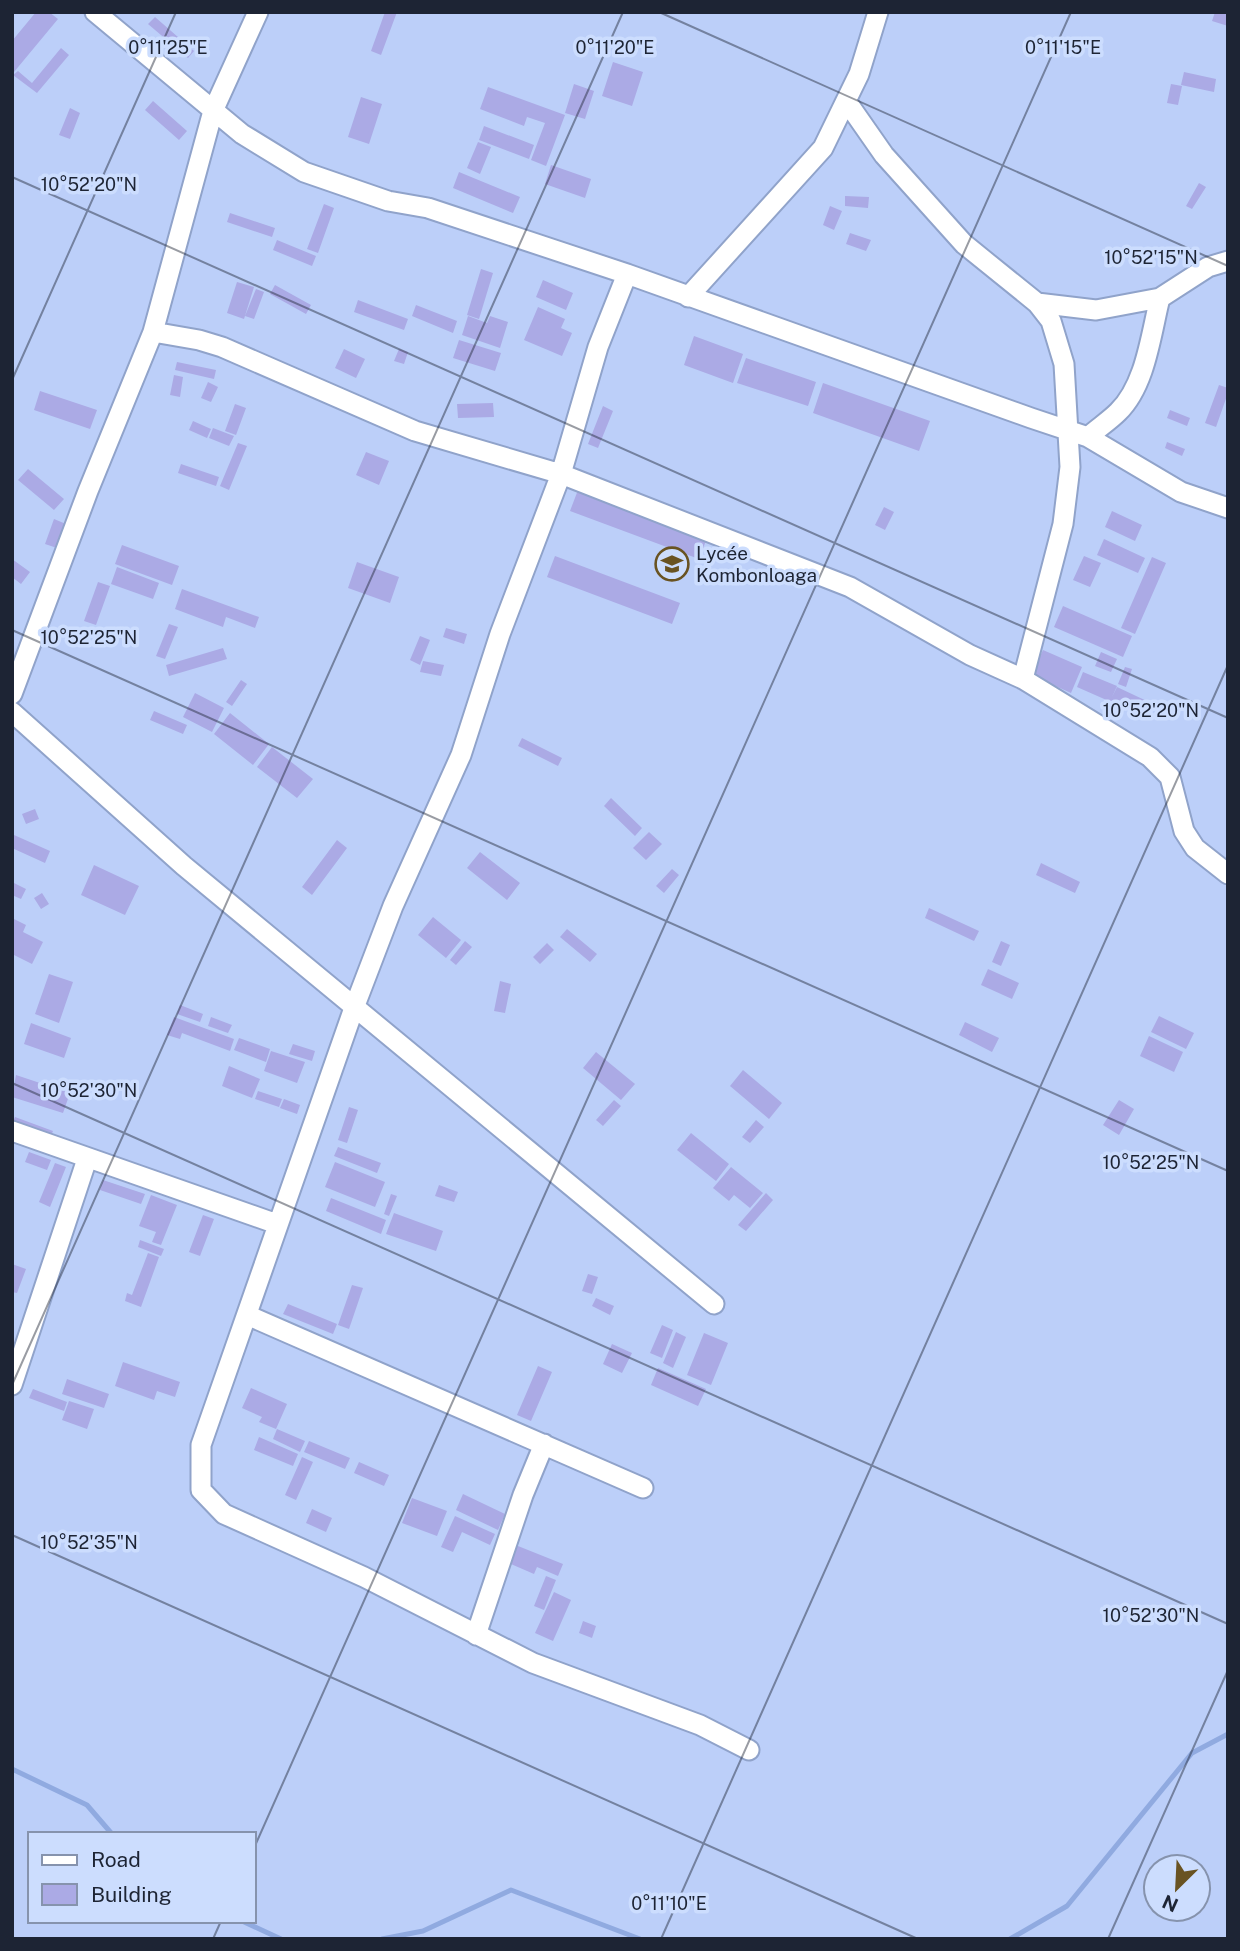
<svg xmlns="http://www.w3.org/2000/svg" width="1240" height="1951" font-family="'Public Sans',sans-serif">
<rect width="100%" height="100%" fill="#bccff9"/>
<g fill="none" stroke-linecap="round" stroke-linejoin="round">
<!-- stream -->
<path stroke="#90aae0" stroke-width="5" d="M12 1769 87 1805 112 1834
M242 1921 281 1939
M382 1939 423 1931 511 1890 640 1939
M1010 1939 1067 1906 1192 1753 1228 1734"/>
</g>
<!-- building -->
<path fill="#abaae5" d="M36 12H49L58 19 14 72 12 41Z
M385 12H397L381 55 371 51Z
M1215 12H1228V26L1212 21Z
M155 17 194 51 188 58 148 24Z
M61 48 69 55 37 93 13 75 18 71 32 83Z
M613 62 643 72 632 106 602 96Z
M1184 72 1216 79 1214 92 1181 85Z
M574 84 594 91 585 119 565 113Z
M1171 84 1182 86 1178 105 1167 103Z
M488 87 565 115 546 166 531 160 545 123 527 117 524 126 480 109Z
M361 97 382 104 369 144 348 137Z
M153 101 187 131 179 140 145 110Z
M70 108 80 113 70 139 59 135Z
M484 126 534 145 529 159 479 140Z
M478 142 491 147 480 174 467 168Z
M551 165 591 179 585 198 545 184Z
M459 172 520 197 513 213 453 188Z
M1199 183 1206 187 1192 209 1186 206Z
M845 196 869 197 868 208 845 206Z
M324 204 334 208 318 253 307 249Z
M830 206 842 211 834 230 823 225Z
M230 213 275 228 272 237 227 222Z
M850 233 871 240 866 251 846 244Z
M277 240 316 256 312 266 273 250Z
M481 269 493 273 479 319 467 315Z
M543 280 573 293 566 310 536 297Z
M237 282 254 287 244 319 227 313Z
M275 285 311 305 306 314 270 294Z
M256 289 264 292 254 319 245 316Z
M358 300 408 319 404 330 354 312Z
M416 305 457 321 453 333 412 316Z
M538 307 565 319 561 328 572 333 562 356 524 340Z
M468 316 487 323 490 316 508 322 500 348 462 335Z
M694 336 743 354 733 383 684 365Z
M459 340 501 353 495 371 453 358Z
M344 349 365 359 356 378 335 368Z
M399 349 408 352 404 364 394 361Z
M746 358 816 382 808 406 737 383Z
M177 362 216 370 214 379 175 370Z
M174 375 183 377 180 397 170 395Z
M208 382 218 387 211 402 201 398Z
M823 383 930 421 919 451 813 413Z
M1219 385 1228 388V393L1216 427 1205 423Z
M40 391 97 410 90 429 34 410Z
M493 403 494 417 458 418 457 404Z
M235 404 246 408 236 435 225 431Z
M603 406 613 411 598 448 588 444Z
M1170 410 1190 418 1187 426 1167 418Z
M193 421 211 429 207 438 189 430Z
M213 428 234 436 229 446 209 438Z
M1167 442 1185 449 1182 456 1165 448Z
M238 443 247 446 229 490 220 486Z
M366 452 389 461 379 485 356 475Z
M181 464 219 477 216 486 178 473Z
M28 469 64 499 54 510 18 480Z
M578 490 707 538 699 559 570 511Z
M884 507 894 512 885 530 875 525Z
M1112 511 1142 525 1135 541 1105 527Z
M54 519 66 524 57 548 45 544Z
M1104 539 1145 558 1138 573 1097 555Z
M122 545 179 566 172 585 115 564Z
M555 556 680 603 672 624 547 577Z
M1084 556 1101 563 1090 587 1073 580Z
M1152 557 1166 563 1135 634 1121 628Z
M12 559 30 572 21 584 12 577Z
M357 562 399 577 390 603 348 588Z
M117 567 159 583 153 599 111 584Z
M98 582 110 586 96 625 84 621Z
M182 589 259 617 255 628 226 617 223 627 175 609Z
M1063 606 1132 636 1123 657 1054 627Z
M169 624 178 627 165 659 156 656Z
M446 628 467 634 464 644 443 637Z
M420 636 430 640 420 665 410 660Z
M223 648 227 659 169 676 166 665Z
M1043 650 1082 667 1071 693 1031 675Z
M1101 652 1117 659 1111 672 1095 666Z
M423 661 444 665 441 676 420 672Z
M1125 667 1132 669 1126 687 1118 684Z
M1083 672 1117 686 1112 697 1117 687 1151 703 1145 717 1077 687Z
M241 680 247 684 232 706 226 702Z
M195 693 224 708 212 732 183 717Z
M154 711 187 725 183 734 150 720Z
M230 713 269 744 253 765 214 734Z
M522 738 562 758 558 766 518 746Z
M272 747 313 779 297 798 257 767Z
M611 798 642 828 635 836 604 806Z
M35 809 39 819 26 824 22 814Z
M649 832 662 844 646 860 633 848Z
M14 835 50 851 45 863 12 848Z
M337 840 347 848 312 895 302 887Z
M480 852 520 883 507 900 467 868Z
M1041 863 1080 882 1075 893 1036 875Z
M94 865 139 886 125 915 81 895Z
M672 869 679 875 664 893 656 886Z
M12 882 26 889 21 899 12 895Z
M42 893 49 904 41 909 34 898Z
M929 908 979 931 974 941 925 918Z
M433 917 461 940 446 958 418 935Z
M12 918 26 925 23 932 43 942 32 964 12 954Z
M567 929 597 954 590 962 560 937Z
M465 941 472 947 456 965 450 960Z
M1001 941 1010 945 1001 966 992 962Z
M547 943 554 950 540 964 533 957Z
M988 969 1019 983 1012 999 981 985Z
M49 974 73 982 59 1023 35 1014Z
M500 981 511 984 505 1013 494 1011Z
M180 1005 203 1014 200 1022 177 1014Z
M1159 1016 1194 1033 1186 1049 1151 1032Z
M174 1017 234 1039 230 1051 182 1033 180 1039 167 1035Z
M211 1017 232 1025 228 1033 208 1026Z
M965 1022 999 1038 992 1052 959 1035Z
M31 1023 71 1038 64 1058 24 1044Z
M1149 1036 1183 1052 1174 1072 1140 1056Z
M239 1038 270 1049 266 1062 234 1050Z
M293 1044 315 1051 312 1061 289 1054Z
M271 1051 305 1062 297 1083 264 1071Z
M596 1052 635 1084 621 1100 583 1068Z
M229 1066 260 1079 252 1098 222 1086Z
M743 1070 782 1103 769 1119 730 1086Z
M16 1075 70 1093 63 1113 12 1097Z
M258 1091 282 1099 279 1107 255 1099Z
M284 1099 300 1105 297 1114 280 1108Z
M614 1100 621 1106 603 1126 596 1120Z
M1119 1100 1134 1109 1119 1135 1103 1125Z
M349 1107 358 1110 347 1143 338 1140Z
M15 1117 53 1131 49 1141 12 1124Z
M756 1120 764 1127 750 1143 742 1137Z
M691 1133 729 1164 716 1181 677 1150Z
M338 1147 381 1163 377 1173 334 1156Z
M29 1152 51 1160 47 1170 25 1162Z
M335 1162 385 1182 375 1207 325 1187Z
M55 1163 66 1167 50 1207 39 1202Z
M731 1167 763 1193 750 1208 734 1195 729 1201 713 1188Z
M103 1180 145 1194 141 1204 100 1190Z
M439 1185 458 1192 454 1202 435 1196Z
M766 1193 773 1200 746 1231 738 1225Z
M391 1194 397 1196 389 1216 384 1214Z
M151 1195 177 1205 161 1245 152 1242 156 1232 139 1226Z
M331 1198 386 1220 381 1234 326 1211Z
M394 1213 443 1231 436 1251 386 1234Z
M203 1215 214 1219 200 1256 189 1252Z
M140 1240 164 1249 161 1256 138 1247Z
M148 1253 159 1257 141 1307 125 1301 127 1293 132 1295Z
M12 1264 26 1269 17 1293 12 1292Z
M588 1274 598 1277 592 1294 582 1291Z
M352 1285 363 1288 349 1329 338 1325Z
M596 1298 614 1306 610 1315 592 1306Z
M288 1304 337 1324 333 1334 283 1314Z
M662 1325 673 1330 662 1358 650 1353Z
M676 1332 686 1337 673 1368 663 1363Z
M704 1333 728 1343 711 1385 687 1375Z
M612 1344 632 1353 622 1373 603 1364Z
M123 1362 180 1382 175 1397 157 1391 154 1400 115 1386Z
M538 1366 552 1372 531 1421 517 1415Z
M658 1368 706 1389 698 1406 651 1385Z
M67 1379 109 1394 104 1408 62 1394Z
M251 1388 287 1404 276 1429 259 1422 262 1417 242 1408Z
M33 1389 67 1402 64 1411 29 1398Z
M69 1401 94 1409 87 1429 62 1420Z
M277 1429 305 1441 300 1452 273 1439Z
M259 1437 298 1454 293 1466 254 1450Z
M309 1441 350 1458 345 1469 304 1452Z
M302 1457 313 1462 296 1500 285 1495Z
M359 1462 389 1475 384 1486 354 1473Z
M463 1494 505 1514 498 1530 456 1510Z
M412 1498 447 1511 437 1536 402 1523Z
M312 1509 332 1518 326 1532 306 1523Z
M455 1516 495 1534 490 1545 462 1532 453 1552 441 1547Z
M513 1544 563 1564 558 1576 537 1567 534 1574 506 1562Z
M546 1576 556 1580 544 1610 534 1606Z
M554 1592 571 1600 553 1641 535 1633Z
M583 1621 596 1626 592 1638 579 1633Z"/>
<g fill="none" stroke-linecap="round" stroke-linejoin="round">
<defs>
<path id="street" d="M95 12 242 134 304 172 388 201 428 208 627 274 1031 418 1088 437 1181 492 1228 508
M847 102 884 155 964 244 1037 303 1051 321 1064 364 1070 467 1063 524 1023 679
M627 274 598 347 561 474 500 634 461 755 393 906 354 1008 201 1445V1490L224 1514 364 1577 533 1663 700 1725 749 1750
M688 297 823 148 859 74 878 12
M1037 303 1096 310 1160 298 1208 267 1228 261
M153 332 213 111 258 12
M1088 437C1098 428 1109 421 1118 412 1146 385 1151 333 1160 298
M12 694 88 491 153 332 199 340 222 347 415 431 561 474 850 587 970 655 1023 679 1150 757 1170 777 1184 831 1195 848 1228 874
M12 712 184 866 714 1304
M12 1131 277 1224
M247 1315 643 1488
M12 1385 87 1159
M476 1635 523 1495 544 1444"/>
</defs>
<!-- street casing -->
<use href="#street" stroke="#90a3ca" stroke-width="23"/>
<!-- street -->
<use href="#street" stroke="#fff" stroke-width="19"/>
</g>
<!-- ticks -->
<path fill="none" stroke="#1d2434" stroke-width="2" stroke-opacity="0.45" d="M659 12 1228 266M12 177 1228 718M12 380 176 12M12 630 1228 1171M12 1083 1228 1624M12 1385 623 12M12 1535 918 1939M254 1848 1071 12M213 1939 221 1921M661 1939 1228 665M1108 1939 1228 1670"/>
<!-- icons -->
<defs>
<symbol id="school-ring" viewBox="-11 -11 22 22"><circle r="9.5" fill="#ccddfe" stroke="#695322" stroke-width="1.5"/><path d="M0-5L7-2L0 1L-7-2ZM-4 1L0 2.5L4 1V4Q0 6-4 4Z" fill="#695322"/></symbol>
</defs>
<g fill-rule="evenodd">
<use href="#school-ring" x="653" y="545" width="38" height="38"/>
</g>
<g text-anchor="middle" stroke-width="7" stroke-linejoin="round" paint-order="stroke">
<!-- poi labels -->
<g font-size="19" fill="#1d2434" stroke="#ccddfe" text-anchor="start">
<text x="696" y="560">Lycée<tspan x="696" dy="22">Kombonloaga</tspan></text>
</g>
</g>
<g font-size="18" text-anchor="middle" fill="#1d2434" stroke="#ccddfe" stroke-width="7" stroke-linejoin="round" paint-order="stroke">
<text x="168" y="54">0°11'25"E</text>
<text x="615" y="54">0°11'20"E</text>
<text x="1063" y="54">0°11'15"E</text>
<text x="89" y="191">10°52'20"N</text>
<text x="1151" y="264">10°52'15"N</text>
<text x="89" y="644">10°52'25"N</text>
<text x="1151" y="717">10°52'20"N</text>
<text x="89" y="1097">10°52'30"N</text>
<text x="1151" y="1169">10°52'25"N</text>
<text x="89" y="1549">10°52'35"N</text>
<text x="1151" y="1622">10°52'30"N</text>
<text x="669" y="1910">0°11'10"E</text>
</g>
<!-- border -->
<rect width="1240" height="1951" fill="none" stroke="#1d2434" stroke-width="28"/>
<!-- legend -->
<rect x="28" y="1832" width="228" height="91" fill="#ccddfe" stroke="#8693ad" stroke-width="2"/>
<rect x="42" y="1855" width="35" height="10" fill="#ffffff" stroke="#8693ad" stroke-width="2"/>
<text x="91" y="1867" font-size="21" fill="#1d2434">Road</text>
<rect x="42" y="1884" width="35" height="21" fill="#abaae5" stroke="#8693ad" stroke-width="2"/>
<text x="91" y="1902" font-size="21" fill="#1d2434">Building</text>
<!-- north arrow -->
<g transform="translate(1177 1888) rotate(204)"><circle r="33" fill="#ccddfe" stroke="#8693ad" stroke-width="2"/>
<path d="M0-5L12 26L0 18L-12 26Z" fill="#695322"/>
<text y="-10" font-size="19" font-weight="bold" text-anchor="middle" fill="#1d2434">N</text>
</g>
</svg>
